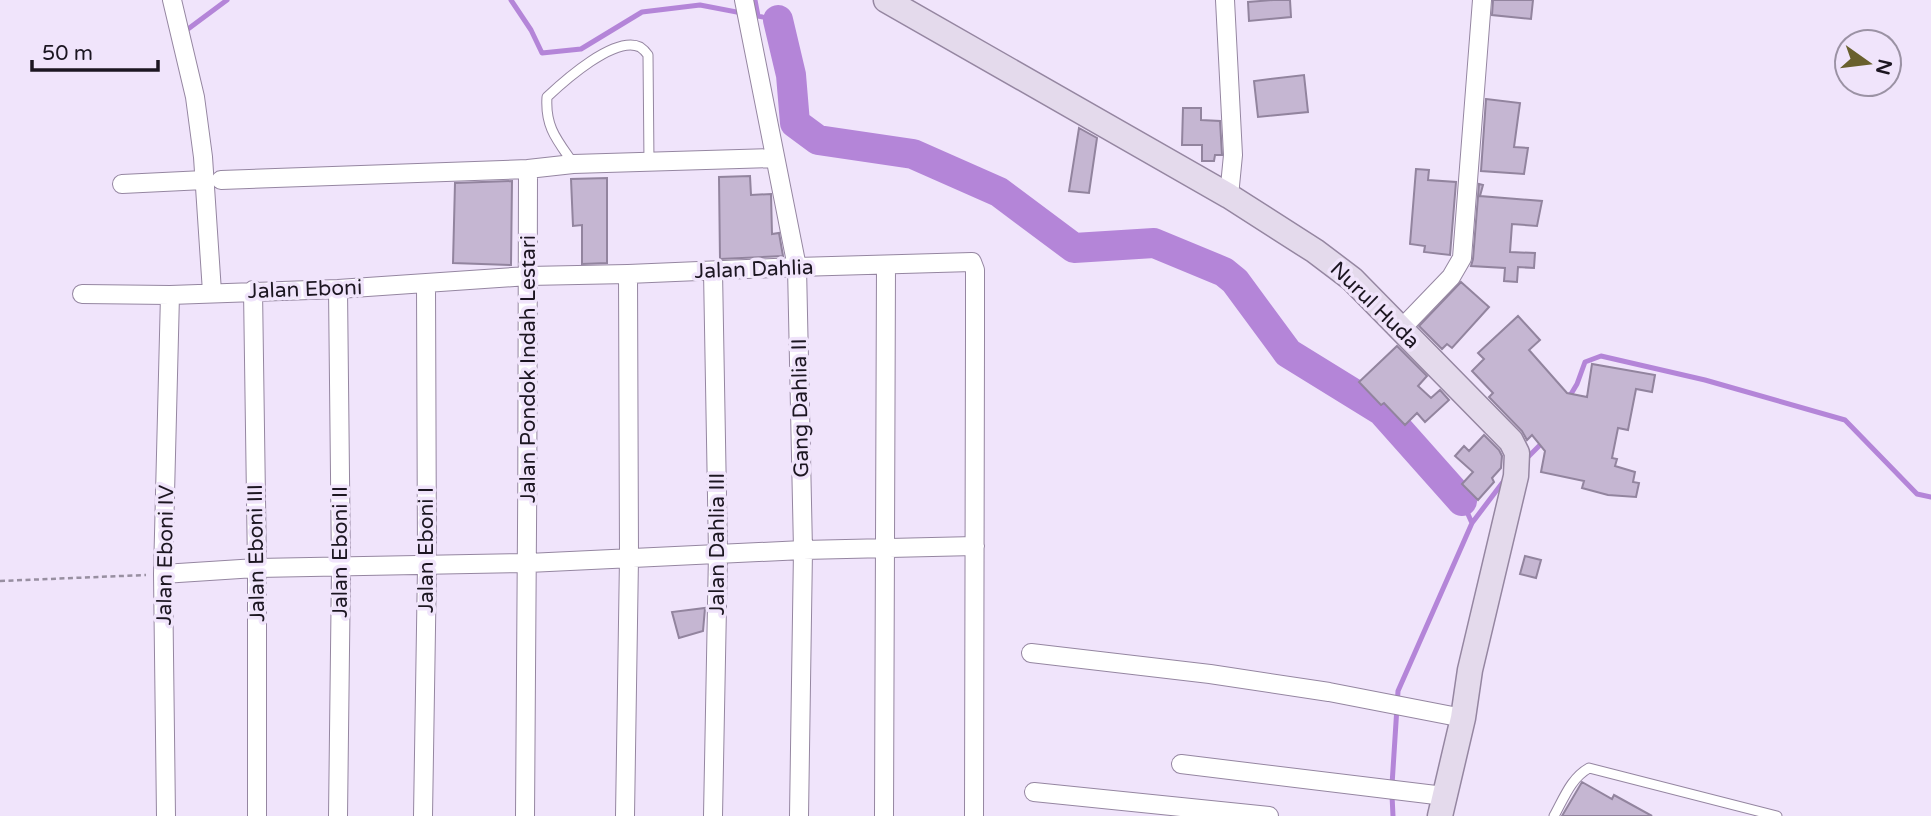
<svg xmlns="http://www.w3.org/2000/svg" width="1931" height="816" font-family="'Varela Round',sans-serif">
<rect width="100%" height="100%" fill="#f0e4fb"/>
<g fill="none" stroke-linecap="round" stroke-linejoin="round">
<!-- stream -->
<path stroke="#b485d8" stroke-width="5" d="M511 0 531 30 542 53 581 49 642 12 700 5 778 20
M755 0 758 16
M184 32 227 0
M1568 399 1577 384 1585 362 1601 356 1705 380 1845 420 1917 494 1931 497
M1526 459 1544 441
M1472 523 1506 478
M1392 785 1398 691 1472 523 1462 501
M1392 795 1393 816"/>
<!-- river -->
<path stroke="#b485d8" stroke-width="30" d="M778 20 791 75 795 123 818 140 913 154 999 192 1074 248 1154 243 1224 272 1235 281 1288 353 1382 411 1462 501"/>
</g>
<!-- building -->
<path fill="#c5b6d2" stroke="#92849e" stroke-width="2" d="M1273 0H1290L1291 17 1249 21 1248 2Z
M1493 0H1533L1531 19 1492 15Z
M1304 75 1308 112 1258 117 1254 81Z
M1486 99 1520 103 1514 147 1528 148 1524 174 1481 171Z
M1183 108H1201V120L1220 121 1222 155H1215L1214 161H1202V145H1182Z
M1079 128 1097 138 1089 193 1069 191Z
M1416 169 1429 170 1428 180 1456 182 1450 255 1424 252 1425 246 1410 244Z
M750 176 751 195 771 194 772 234 779 233 783 256 720 259 719 177Z
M607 178V263L582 264V225L573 226 571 179Z
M512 181 511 265 453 263 455 183Z
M1479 184 1483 185 1480 196 1542 201 1537 226 1512 224 1510 252 1535 253 1534 268 1518 267 1517 282 1504 281 1505 268 1471 266 1473 259Z
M1461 282 1489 307 1452 348 1447 344 1442 349 1419 326Z
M1518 316 1540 340 1529 350 1567 393 1587 397 1592 364 1655 375 1652 392 1636 389 1628 430 1618 428 1612 458 1617 459 1615 466 1635 472 1633 482 1639 483 1636 497 1608 495 1582 488 1584 481 1541 472 1545 451 1532 435 1527 440 1522 431 1489 397 1493 393 1472 371 1484 359 1478 353Z
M1397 346 1427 376 1418 386 1431 398 1440 390 1449 400 1425 422 1417 413 1405 425 1384 403 1381 405 1359 382Z
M1484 435 1499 450 1502 456 1501 468 1492 478 1494 482 1478 500 1462 484 1473 472 1455 456 1464 446 1469 451Z
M1525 556 1541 560 1536 578 1520 574Z
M705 608 703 631 679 638 672 612Z
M1582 782 1612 799 1614 795 1652 816H1562Z"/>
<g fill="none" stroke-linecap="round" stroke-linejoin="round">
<defs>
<path id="lane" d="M573 163C557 140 545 127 547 97 564 81 615 35 640 47 643 49 646 52 648 55L649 163
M1554 816C1564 798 1571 778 1589 768L1777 816"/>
<path id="street" d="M172 0 195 97 203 157 212 292
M744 0 797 267 803 550 799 816
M1225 0 1233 155 1229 196
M221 180 528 169
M122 184 204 180
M713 271 718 553 713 816
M338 289 341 568 338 816
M253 290 257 568V816
M82 294 170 295 338 289 528 276 628 274 797 267 972 262 975 270V337L974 816
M1401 329 1451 277 1462 258 1482 0
M163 574 257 568 528 563 803 550 975 546
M1031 653 1210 674 1329 692 1463 718
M1181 764 1444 796
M1034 792 1269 816
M166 816 163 574 170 295
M423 816 427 566 426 284
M525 816C527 600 528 385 528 169L573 164 775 158
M625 816 629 558 628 274
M884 816 886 265"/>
<path id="secondary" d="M886 0 1229 196 1315 251 1352 279 1511 441 1517 453 1516 476 1470 670 1463 718 1440 816"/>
</defs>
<!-- lane casing -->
<use href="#lane" stroke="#9586a1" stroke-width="11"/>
<!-- street casing -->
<use href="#street" stroke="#9586a1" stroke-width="20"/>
<!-- secondary casing -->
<use href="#secondary" stroke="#9586a1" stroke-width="27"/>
<!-- path -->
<path stroke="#988fa1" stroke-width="2.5" stroke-dasharray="5 3.5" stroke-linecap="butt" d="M0 581 146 575"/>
<!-- lane -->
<use href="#lane" stroke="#fff" stroke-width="9"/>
<!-- street -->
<use href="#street" stroke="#fff" stroke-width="18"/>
<!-- secondary -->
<use href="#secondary" stroke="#e4daec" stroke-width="24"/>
</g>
<g text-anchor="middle" stroke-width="7" stroke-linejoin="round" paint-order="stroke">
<!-- street labels -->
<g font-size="21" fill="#1c1621" stroke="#f0e4fb">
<text transform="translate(754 269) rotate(-2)" y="7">Jalan Dahlia</text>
<text transform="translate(305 289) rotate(-2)" y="7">Jalan Eboni</text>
<text transform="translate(1375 305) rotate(44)" y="7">Nurul Huda</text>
<text transform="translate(528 369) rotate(-90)" y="7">Jalan Pondok Indah Lestari</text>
<text transform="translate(800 408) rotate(-91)" y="7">Gang Dahlia II</text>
<text transform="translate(717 544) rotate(-90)" y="7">Jalan Dahlia III</text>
<text transform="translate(426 550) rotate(-90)" y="7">Jalan Eboni I</text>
<text transform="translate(340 552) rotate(-90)" y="7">Jalan Eboni II</text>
<text transform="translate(256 553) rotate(-91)" y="7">Jalan Eboni III</text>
<text transform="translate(165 555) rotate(-89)" y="7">Jalan Eboni IV</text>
</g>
</g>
<!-- north arrow -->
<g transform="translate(1868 63) rotate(104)"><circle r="33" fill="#f0e4fb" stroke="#9b92a4" stroke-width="2"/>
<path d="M0-5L12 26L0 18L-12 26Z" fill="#69602d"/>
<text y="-10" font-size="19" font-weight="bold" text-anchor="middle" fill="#1c1621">N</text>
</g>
<!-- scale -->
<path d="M32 60v10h126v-10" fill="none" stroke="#1c1621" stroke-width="3.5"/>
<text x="42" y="60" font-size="21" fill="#1c1621" stroke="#f0e4fb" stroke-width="5" paint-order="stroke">50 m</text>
</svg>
